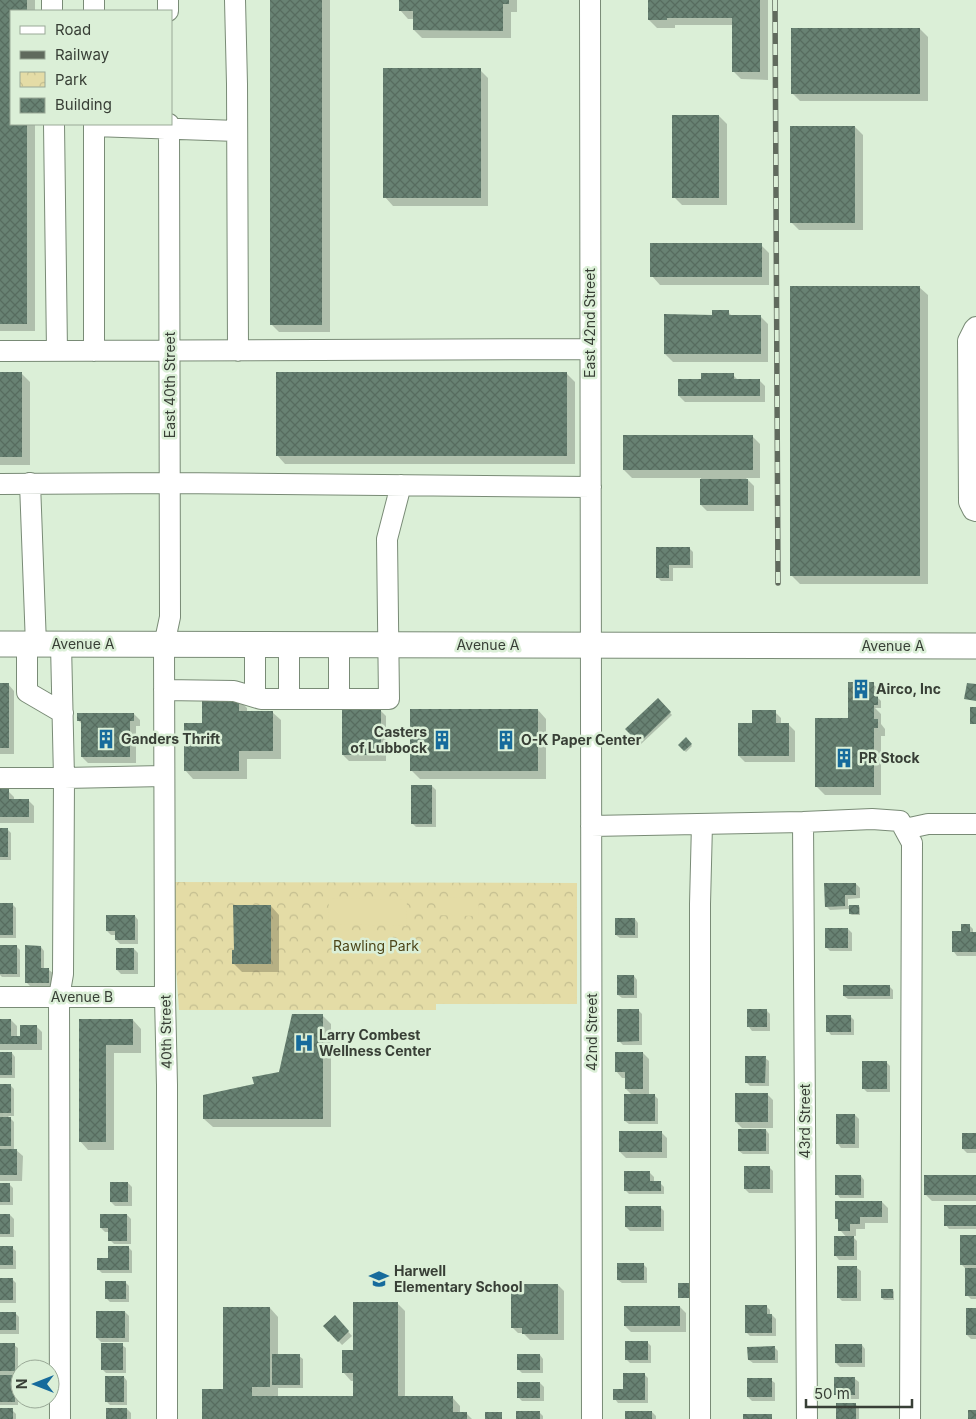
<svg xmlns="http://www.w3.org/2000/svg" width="976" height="1419" font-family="Inter,sans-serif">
<defs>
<pattern id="park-crowns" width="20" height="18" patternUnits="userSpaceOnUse" patternTransform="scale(1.25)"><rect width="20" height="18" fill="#e4dca6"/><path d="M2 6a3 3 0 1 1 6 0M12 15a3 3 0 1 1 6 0" fill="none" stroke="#c4be90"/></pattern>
<pattern id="building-cross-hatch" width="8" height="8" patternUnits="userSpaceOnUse" patternTransform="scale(1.25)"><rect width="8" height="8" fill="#688273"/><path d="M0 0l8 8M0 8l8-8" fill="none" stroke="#576c5f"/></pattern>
</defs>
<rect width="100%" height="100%" fill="#dbefd7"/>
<!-- park -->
<path fill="url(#park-crowns)" d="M174 882 577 883V1004H436V1010H179L174 940Z"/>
<!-- pitch -->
<path fill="#e4dca6" d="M437 897 479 898 478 916 437 915Z
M329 898 407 900 406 926 328 924Z
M341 930 393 931 392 954H341Z"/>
<!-- shadow -->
<path fill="#0003" d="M0 0H35V11H11V124H35V331H0Z
M271 0H330V332H279L271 324Z
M400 0H517V12H511V38H422L414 30V19H408L400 10Z
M649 0H768V80L741 79 733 71V25H675V28H657L649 20Z
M920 29 928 37V101H800L792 93Z
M480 70 488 78V206H393L385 197Z
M719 116 727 124V205H682L674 197Z
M855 127 863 135V230H799L791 222Z
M761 245 769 253V285H660L652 276Z
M919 287 928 295V584H800L792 576Z
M728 312 732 316H760L768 324V362H673L665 354 713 316Z
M0 374H22L30 382V465H0Z
M567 374 575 382V464H285L277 455Z
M733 375 738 380H759L765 386V402H685L679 396 702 380Z
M752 436 760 444V478H746L754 486V511H707L701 505V478H632L624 470Z
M657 548H689L693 552V568H673V581H661L657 577Z
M0 684H8L14 691V754H0Z
M873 684 877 688V697L881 701V708H875L881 714V724L885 729V736H881V795H825L816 786Z
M239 700 247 708V712H272L281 720V759H247V779H193L185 770Z
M658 700 672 715 641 744 627 729Z
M380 710 386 716V761H349L343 755Z
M538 710 546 719V779H420L412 771Z
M775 712 781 718V725H789L795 731V762H745L739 756 753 725Z
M134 714 140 720V726H136V763H88L82 757V724L78 720Z
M686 739 692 746 686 752 679 745Z
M432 786 436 790V827H416L413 824Z
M0 791H8L14 797V800H28L34 806V823H0Z
M0 829H7L11 833V860H0Z
M856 884 860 888V898L848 899V906H859L860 908V915H852L850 914V909L830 910 826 906Z
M0 904H12L16 908V938H0Z
M271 906 279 915V972H242L234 964 235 951Z
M135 916 138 920V944H120L116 940V935H111L107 931Z
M635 919 638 923V938H620L616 935Z
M969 925 973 929V934H976V956H957L954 952 962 933Z
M848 929 852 933V951H830L826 947Z
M0 946H16L20 950V977H2L0 975Z
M41 947 44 951V970H49L53 973 52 986H30L26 982Z
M134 949 138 953V974H121L117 970Z
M634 976 637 980V998H622L618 995Z
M889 986 893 990V999H848L844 996Z
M638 1010 642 1014V1045H623L619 1041Z
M766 1010 770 1014V1031H752L749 1027Z
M322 1015 331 1024V1127H213L204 1119 280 1073Z
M850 1016 854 1020V1035H831L828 1031Z
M0 1020H11L17 1026V1037H21L36 1026 42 1032V1050H0Z
M80 1020H133L141 1029V1053H114V1150H88L80 1141Z
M0 1053H12L15 1057V1078H0Z
M643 1053 649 1059V1095H654L658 1099V1124H629L625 1121 632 1095 626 1089V1078H622L616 1071Z
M765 1058 769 1061V1086H750L746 1082Z
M886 1062 890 1066V1092H867L863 1088Z
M0 1085H10L14 1089V1116H8L14 1122V1150H16L23 1156 22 1181H0Z
M767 1094 773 1100V1128H742L736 1122Z
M855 1115 859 1119V1148H841L838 1144Z
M766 1130 769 1134V1154H743L739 1151Z
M661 1132 667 1138V1158H626L620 1152Z
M976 1134V1153H967L963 1149Z
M769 1167 773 1171V1193H749L745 1189Z
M650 1173 654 1177V1183H660L664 1187V1194H629L625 1190Z
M861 1176 864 1180V1198H840L837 1194Z
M976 1176V1201H932L926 1195Z
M128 1183 132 1187V1206H115L111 1202Z
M0 1184H9L13 1188V1205H0Z
M882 1202 888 1208V1223H865V1229H856V1236H852L857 1241V1260H839L836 1256 847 1238 840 1230V1222L836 1218Z
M976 1206V1229H949L946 1225Z
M660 1207 664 1211V1231H630L626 1227Z
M0 1215H10L14 1219V1237H0Z
M127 1215 131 1219V1244H114L110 1240V1232H105L101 1228Z
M976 1237V1299H971L967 1295V1268H965L961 1264Z
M128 1247 132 1251V1273H102L99 1270 109 1259Z
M0 1248H12L16 1251V1269H0Z
M643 1264 647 1268V1283H622L618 1280Z
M857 1268 861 1271V1301H842L838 1297Z
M0 1279H12L16 1283V1303H0Z
M125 1282 129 1286V1302H110L106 1298Z
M558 1285 564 1291V1340H530L523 1333H518L512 1327 524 1294Z
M893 1290 894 1292V1300H884L882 1298Z
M397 1303 405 1311V1397H452L460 1406V1413H466L472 1419H203L224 1390 270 1308 278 1317V1356H299L303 1359V1388H278V1397H354V1381H351L343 1372 354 1351Z
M766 1306 770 1310V1315H772L776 1319V1336H750L746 1332Z
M680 1307 686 1313V1332H631L625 1326Z
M976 1309V1339H971L967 1335Z
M125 1312 129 1316V1342H101L97 1338Z
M0 1313H15L19 1317V1334H0Z
M335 1317 352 1336 342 1345 325 1326Z
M647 1342 651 1346V1363H630L626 1359Z
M0 1345H14L18 1348V1374H13L18 1380V1405H0Z
M122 1345 126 1348V1373H106L102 1369Z
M862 1345 865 1349V1367H840L836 1363Z
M774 1347 778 1351V1363H753L749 1360Z
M540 1355 543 1359V1373H522L518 1369Z
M644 1374 648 1378V1403H618L615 1399Z
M124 1377 127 1381V1405H110L106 1401Z
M855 1379 859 1382V1399H839L836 1395Z
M771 1380 775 1383V1401H752L748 1397Z
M540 1383 544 1387V1401H522L518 1397Z
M855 1404 859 1408V1419H837Z
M127 1409 131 1413V1419H108Z
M0 1410H12L16 1414V1419H0Z
M976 1411V1419H916H970Z
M539 1412 543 1416V1419H518Z
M652 1412 656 1416V1419H626Z"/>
<!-- building -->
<path fill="url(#building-cross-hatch)" d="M0 0H27V11H11V124H27V324H0Z
M270 0H322V325H270Z
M399 0H509V4H503V31L413 30V11H399Z
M648 0H760V72H732V18H667V20H648Z
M791 28H920V94H791Z
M383 68H481V198H383Z
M672 115H719V198H672Z
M790 126H855V223H790Z
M650 243H762V277H650Z
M790 286H920V576H790Z
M712 310H729V315H761V354H664V314L712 315Z
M0 372H22V457H0Z
M276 372H567V456H276Z
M701 373H734V379H760V396H678V379H701Z
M623 435H753V470H623Z
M700 479H748V505H700Z
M656 547H690V565H669V578H656Z
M848 682H874V696H878V705H874V719H878V728H874V787H815V718H848Z
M0 683H9V748H0Z
M967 683 976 684V701L964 699Z
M658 698 671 712 639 743 625 729Z
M202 699H239V711H273V751H239V771H184V723H202Z
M970 707H976V724H970Z
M342 709H381V755H342Z
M410 709H538V771H410Z
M752 710H776V723H789V756H738V723H752Z
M77 713H134V721H130V757H81V721H77Z
M686 737 692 744 684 751 678 745Z
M411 785H432V824H411Z
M0 789H9V799H29V817H0Z
M0 828H8V857H0Z
M824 883H856V895H845V906L825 907Z
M0 903H13V935H0Z
M233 905H271V964H232V950H234Z
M849 905H859V914H849Z
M106 915H135V940H115V931H106Z
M615 918H635V935H615Z
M961 924H970V932H976V952H952V931H961Z
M825 928H848V948H825Z
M0 945H17V974H0Z
M25 945 41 946V968H49V983H25Z
M116 948H134V970H116Z
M617 975H634V995H617Z
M843 985H890V996H843Z
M617 1009H639V1041L617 1042Z
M747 1009H767V1027H747Z
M292 1014H323V1119H203V1095L254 1084 252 1077 279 1072Z
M826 1015H851V1032H826Z
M0 1019H11V1036H20V1025H37V1044H0Z
M79 1019H133V1045H106V1142H79Z
M0 1052H12V1075H0Z
M615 1052H643V1089H625V1072H615Z
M745 1056H766L765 1083H745Z
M862 1061H887V1089H862Z
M0 1084H11V1113H0Z
M735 1093H768V1122H735Z
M624 1094H655V1121H624Z
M836 1114H855V1144H836Z
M0 1117H11V1146H0Z
M738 1129H766V1151H738Z
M619 1131H662V1152H619Z
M962 1133H976V1149H962Z
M0 1149H17V1175H0Z
M744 1166H770V1189H744Z
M624 1171H650V1181H661V1191H624Z
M835 1175H861V1195H835Z
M924 1175H976V1195H924Z
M110 1182H128V1202H110Z
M0 1183H10V1202H0Z
M835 1201H882V1217H860V1224H850V1231H838V1219H835Z
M944 1205H976V1226H944Z
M625 1206H661V1227H625Z
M0 1214H10V1234H0Z
M100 1214H127V1241H108V1228H100Z
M960 1235H976V1265H960Z
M834 1236H854V1256H834Z
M0 1246H13V1265H0Z
M108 1246H129V1270H97V1258H108Z
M617 1263H644V1280H617Z
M837 1266H857V1298H837Z
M965 1268H976V1296H965Z
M0 1278H13V1300H0Z
M105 1281H126V1299H105Z
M678 1283H692V1298H678Z
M522 1284H558V1334H522V1328H511V1293H522Z
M881 1289H893V1298H881Z
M353 1302H398V1396H453V1412H467V1419H202V1389H223V1307H270V1387H252V1396H353V1373H342V1350H353Z
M745 1305H767V1314H772V1333H745Z
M624 1306H680V1326H624Z
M966 1308H976V1335H966Z
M96 1311H125V1338H96Z
M0 1312H16V1330H0Z
M335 1315 349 1331 338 1342 323 1326Z
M625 1341H648V1360H625Z
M0 1343H15V1371H0Z
M101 1343H123V1370H101Z
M835 1344H862V1363H835Z
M775 1346V1360H748L747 1347Z
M272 1354H300V1385H272Z
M517 1354H540V1370H517Z
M623 1373H645V1400H613V1389H623Z
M0 1375H15V1402H0Z
M105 1376H124V1402H105Z
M834 1377H855V1395H834Z
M747 1378H772V1397H747Z
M517 1382H540V1398H517Z
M836 1403H856V1419H836Z
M0 1408H13V1419H0Z
M106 1408H127V1419H106Z
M968 1410H976V1419H968Z
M516 1411H540V1419H516Z
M625 1411H652V1419H625Z
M485 1412H502V1419H485Z
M743 1414H772V1419H743Z"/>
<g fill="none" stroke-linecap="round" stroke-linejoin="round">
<defs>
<path id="minor" d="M52 0V11
M94 0V11
M168 0V11
M235 0 237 84 238 351
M590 0 592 1419
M54 124 57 351
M94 126 237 131
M976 327 974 329 968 341 969 502 973 510 976 511
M0 351 590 349
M94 351V124
M30 483 36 645
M0 484 170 483 591 487
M27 644V692L63 713
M255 645V697
M289 645V699
M339 645V699
M164 690 234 691 261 699H389L387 539 401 485
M0 778H64L164 776
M803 822 807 1419
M591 826 803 822 872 819 900 821 912 843 910 1419
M905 829 928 824H976
M0 997H165
M60 1419 59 997 63 974 64 778 61 644
M167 1419V1085L165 997 164 645 170 617 169 124
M700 1419V904L702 824"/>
<path id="major" d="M0 644 976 646"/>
</defs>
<!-- minor casing -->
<use href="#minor" stroke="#798b76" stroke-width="22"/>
<!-- major casing -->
<use href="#major" stroke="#798b76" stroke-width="27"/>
<!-- minor -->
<use href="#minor" stroke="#fff" stroke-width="20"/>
<!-- major -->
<use href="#major" stroke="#fff" stroke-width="25"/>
<defs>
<path id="rail" d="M775 0 778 583"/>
</defs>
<!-- rail casing -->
<use href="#rail" stroke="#606a5d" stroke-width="5.5"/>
<!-- rail -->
<use href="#rail" stroke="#dbefd7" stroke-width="4" stroke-dasharray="11" stroke-linecap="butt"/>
</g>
<!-- icons -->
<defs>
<symbol id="building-bare" viewBox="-9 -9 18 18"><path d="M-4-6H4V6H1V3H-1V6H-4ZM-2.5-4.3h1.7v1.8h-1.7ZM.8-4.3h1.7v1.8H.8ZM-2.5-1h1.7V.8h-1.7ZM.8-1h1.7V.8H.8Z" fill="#166b9c" stroke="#dbefd7" stroke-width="2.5" paint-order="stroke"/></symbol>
<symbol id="hospital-bare" viewBox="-9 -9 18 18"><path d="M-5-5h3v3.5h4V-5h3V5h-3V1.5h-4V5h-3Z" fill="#166b9c" stroke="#dbefd7" stroke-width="2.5" paint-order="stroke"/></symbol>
<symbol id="school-bare" viewBox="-9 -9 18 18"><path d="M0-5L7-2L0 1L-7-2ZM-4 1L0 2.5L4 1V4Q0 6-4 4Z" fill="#166b9c" stroke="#dbefd7" stroke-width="2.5" paint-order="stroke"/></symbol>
</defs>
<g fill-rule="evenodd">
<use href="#building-bare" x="847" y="675" width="28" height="28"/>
<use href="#building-bare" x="92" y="725" width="28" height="28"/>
<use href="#building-bare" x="428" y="726" width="28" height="28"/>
<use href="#building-bare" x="492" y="726" width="28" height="28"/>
<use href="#building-bare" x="830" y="744" width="28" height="28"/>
<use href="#hospital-bare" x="290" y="1029" width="28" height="28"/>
<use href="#school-bare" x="365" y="1265" width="28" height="28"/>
</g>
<g text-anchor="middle" stroke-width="5" stroke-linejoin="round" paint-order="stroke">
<!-- street labels -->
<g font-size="14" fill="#383f36" stroke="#dbefd7">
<text transform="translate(590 323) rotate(-90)" y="5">East 42nd Street</text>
<text transform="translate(170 385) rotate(-90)" y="5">East 40th Street</text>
<text x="83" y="649">Avenue A</text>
<text x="488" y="650">Avenue A</text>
<text x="893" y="651">Avenue A</text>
<text x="82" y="1002">Avenue B</text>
<text transform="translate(166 1032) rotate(-91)" y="5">40th Street</text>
<text transform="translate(592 1032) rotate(-90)" y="5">42nd Street</text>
<text transform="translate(805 1121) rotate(-90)" y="5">43rd Street</text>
</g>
<!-- poi labels -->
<g font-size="14" font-weight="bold" fill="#383f36" stroke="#dbefd7" text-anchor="start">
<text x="876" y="694">Airco, Inc</text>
<text x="427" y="737" text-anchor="end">Casters<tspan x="427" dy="16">of Lubbock</tspan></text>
<text x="121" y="744">Ganders Thrift</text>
<text x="521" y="745">O-K Paper Center</text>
<text x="859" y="763">PR Stock</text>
<text x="319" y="1040">Larry Combest<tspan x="319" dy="16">Wellness Center</tspan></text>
<text x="394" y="1276">Harwell<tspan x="394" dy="16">Elementary School</tspan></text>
</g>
<!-- park labels -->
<g font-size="14" fill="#4d461a" stroke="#dbefd7">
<text x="376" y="951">Rawling Park</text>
</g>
</g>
<!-- legend -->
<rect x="10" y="10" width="162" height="115" fill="#dbefd7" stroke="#9aa997"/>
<rect x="20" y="26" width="25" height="8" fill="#ffffff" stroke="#9aa997"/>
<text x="55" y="35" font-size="15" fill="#383f36">Road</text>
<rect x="20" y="51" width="25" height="8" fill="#606a5d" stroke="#9aa997"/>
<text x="55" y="60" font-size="15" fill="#383f36">Railway</text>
<rect x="20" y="72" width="25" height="15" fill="url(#park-crowns)" stroke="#9aa997"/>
<text x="55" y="85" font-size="15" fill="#383f36">Park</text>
<rect x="20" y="98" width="25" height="15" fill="url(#building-cross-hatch)" stroke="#9aa997"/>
<text x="55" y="110" font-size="15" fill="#383f36">Building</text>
<!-- north arrow -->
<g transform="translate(35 1384) rotate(270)"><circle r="24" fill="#dbefd7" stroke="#9aa997"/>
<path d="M0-4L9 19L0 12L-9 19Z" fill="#166b9c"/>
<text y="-8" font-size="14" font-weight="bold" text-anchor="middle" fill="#383f36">N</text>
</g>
<!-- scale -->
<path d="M806 1399v8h106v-8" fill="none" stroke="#383f36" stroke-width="2.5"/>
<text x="814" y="1399" font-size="15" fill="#383f36" stroke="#dbefd7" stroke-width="4" paint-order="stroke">50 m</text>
</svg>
